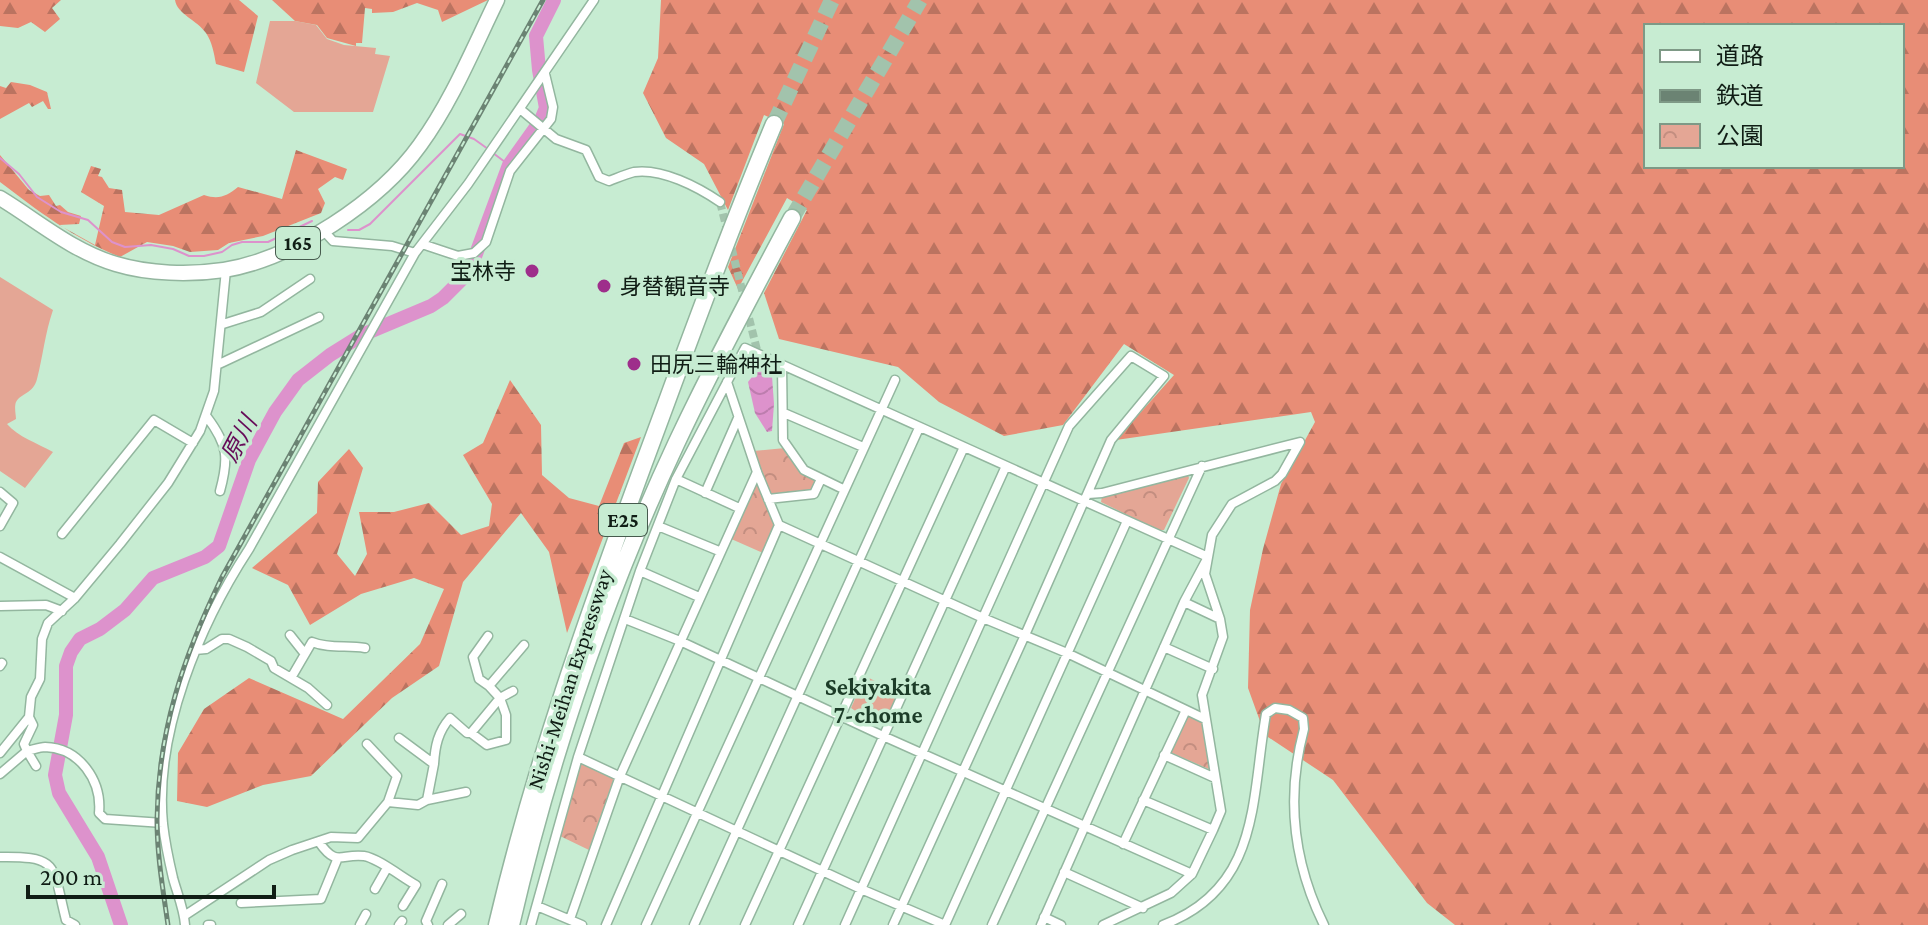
<svg xmlns="http://www.w3.org/2000/svg" width="1928" height="925" font-family="'Crimson Pro','Noto Sans JP',serif">
<defs>
<pattern id="forest-firs" width="22" height="20" patternUnits="userSpaceOnUse" patternTransform="scale(2)"><rect width="22" height="20" fill="#e88d76"/><path d="M5 1l3.5 6h-7zM16 11l3.5 6h-7z" fill="#bb7360"/></pattern>
<pattern id="park-crowns" width="20" height="18" patternUnits="userSpaceOnUse" patternTransform="scale(2)"><rect width="20" height="18" fill="#e4a695"/><path d="M2 6a3 3 0 1 1 6 0M12 15a3 3 0 1 1 6 0" fill="none" stroke="#c38e80"/></pattern>
<pattern id="water-waves" width="16" height="10" patternUnits="userSpaceOnUse" patternTransform="scale(2)"><rect width="16" height="10" fill="#dd92cc"/><path d="M0 5q4-4 8 0t8 0" fill="none" stroke="#bd7dae"/></pattern>
</defs>
<rect width="100%" height="100%" fill="#c7ecd2"/>
<!-- grass -->
<path fill="#e4a695" d="M270 21H295L316 25 327 39 344 45 376 48 375 54 390 56 373 112H294L256 83Z
M0 277 53 310C45 333 43 356 37 379 33 394 21 393 16 402 14 407 16 415 16 419L7 424C18 437 37 443 53 452L25 488 0 471Z"/>
<!-- forest -->
<path fill="url(#forest-firs)" fill-rule="evenodd" d="M0 0H61L52 8 60 19 45 32 31 22 18 28 0 26Z
M175 0H239L258 16 244 72 216 64C214 53 212 42 206 33 197 20 177 14 175 0Z
M272 0H488L442 22 438 10 417 3 393 12 372 13V9L365 8 362 43H356V46L327 38 317 25 295 21Z
M661 0H1928V925H1455L1427 903 1333 780 1265 735 1248 688 1250 610 1263 549 1281 484 1315 422 1311 412 1116 440 1174 375 1124 344 1063 425 1004 436 939 402 898 367 779 339 764 293 807 210 787 198 738 289 728 267 784 124 764 115 728 210 704 164 666 138 643 93 658 58ZM1646 26H1902V166H1646Z
M11 82 30 85 47 92 51 109H48L43 101 32 107 29 103 0 119V86L6 88Z
M296 150 347 169 343 180 335 177 318 189 325 203 321 213 263 236 229 243 218 250 190 252 173 246 147 242 120 257C75 239 38 211 0 182V155L29 190 40 196 49 195 56 206 60 205 68 212 81 216 79 224 59 225 95 245 104 206 81 192 91 166 101 169 98 176 102 177 109 188 122 190 125 212 159 215 204 195C219 200 227 196 238 187L282 199Z
M510 380 541 425 542 475 569 498 599 506 624 443 641 437 567 633 549 552 521 513 463 582 439 666 392 698 311 776 263 785 207 807 177 801 178 753 204 709 249 678 343 719 420 644 444 589 414 578 361 594 310 625 288 585 252 568 317 513 318 482 349 449 363 468 337 554 355 576 367 554 359 512H394L429 503 461 535 489 526 492 504 463 455 483 443Z"/>
<!-- park -->
<path fill="url(#park-crowns)" d="M785 448 803 474 818 479 811 492 770 496 753 451Z
M1187 472 1189 478 1164 530H1158L1101 502 1102 496Z
M757 478 776 524 763 553 729 538Z
M865 676 899 693 887 722 876 725 851 708Z
M1190 715 1202 723 1211 770 1172 753 1169 747 1185 716Z
M581 761 614 778 589 850 560 836Z"/>
<!-- water -->
<path fill="url(#water-waves)" d="M759 368 772 376 774 404 772 431 767 432 755 413 748 382Z"/>
<g fill="none" stroke-linecap="round" stroke-linejoin="round">
<!-- stream -->
<path stroke="#dd92cc" stroke-width="2" d="M493 153 509 165
M0 158 19 174 37 197 61 212 88 220 112 242 125 247 151 245 173 249 189 256H204L222 252 232 245 242 242H268L312 221
M348 230H359L370 224 460 134 474 139 488 149"/>
<!-- river -->
<path stroke="#dd92cc" stroke-width="14" d="M121 925 98 857 59 793 55 775 66 715V666L71 652 80 639 100 629 125 610 153 578 205 557 219 546 249 460 275 412 298 380 330 355 362 335 431 306 443 298 462 279 473 262 509 165 541 120 546 108 539 70 536 36 554 0"/>
<!-- minor-tunnel -->
<path stroke="#a2c3ac" stroke-width="8" stroke-dasharray="8 4" stroke-linecap="butt" d="M720 202 758 354"/>
<!-- motorway-tunnel -->
<path stroke="#a2c3ac" stroke-width="16" stroke-dasharray="16 8" stroke-linecap="butt" d="M774 124 832 0
M792 218 920 0"/>
<defs>
<path id="minor" d="M520 109 556 139 586 150 599 177 609 181C617 178 626 174 634 172 662 168 698 187 720 202
M323 230 333 241 392 246 415 253
M422 244 458 256 474 253 486 242 510 171 551 119 553 107 545 74
M223 324 261 312 310 279
M217 365 319 317
M782 366 783 440 804 470 843 489
M727 382 757 472 779 525 983 618 1067 653 1205 719
M784 413 863 447
M207 417C228 445 229 458 220 491
M676 479 739 508
M0 492 13 503 0 526
M705 493 738 418
M1088 494 1102 493 1300 442 1282 474 1275 481 1232 504 1212 535 1205 574 1220 619 1184 602
M768 499 814 494 821 479
M658 526 719 551
M62 534 154 420 193 443
M0 557 75 598
M640 571 699 597
M0 606 46 605 62 611
M625 619 680 641 883 736 1192 874
M290 635 305 654 291 678
M488 636 473 657 479 679 489 686
M1164 647 1213 669
M195 650 206 649 222 639H229L247 647 271 661 274 668 308 688 327 705
M305 654 312 642C329 649 347 645 365 648
M0 666 2 663
M29 717 33 725 24 744 27 751C32 750 40 747 45 747 80 748 102 781 99 813L105 819 163 823
M471 733 487 745 506 740V715L500 698 513 691
M0 753 29 717 31 697 40 679 42 639 48 623 75 598 120 544 168 483 200 431 214 391 226 270
M1164 755 1215 778
M578 757 861 889 945 925
M434 764C435 746 438 732 450 718L467 733H471L500 698 489 686 524 645
M0 774 27 751 36 766
M427 800 466 792
M1143 800 1213 830
M388 802 418 805 427 800 434 764 399 738
M319 842C337 868 341 853 364 856 378 858 403 878 416 885L403 906
M1123 844 1186 710
M0 857C61 856 52 866 66 920L75 925
M1064 872 1143 908
M375 889 387 868
M241 903 321 899 337 860
M537 906 582 925
M184 916 269 860 292 850 331 837 358 838 388 802 397 776 367 744
M1044 917 1061 925
M570 919 620 776 757 472
M185 925C184 909 177 893 173 878 169 861 165 842 163 824 154 733 200 624 249 549L415 253 468 184 594 0
M208 925H211
M360 925 366 914
M399 925 402 921
M428 925 426 921 442 884
M448 925 461 914
M531 925 578 757 640 571 676 479 745 348 1208 557 1184 602 1041 925
M606 925 779 525
M646 925 895 380
M694 925 919 428
M745 925 964 447
M798 925 1006 466
M845 925 1069 426 1131 356 1164 376 1111 440 1025 635 893 925
M945 925 1127 521
M992 925 1202 466
M1103 925 1171 893 1192 874 1213 830 1221 811 1202 695 1223 637 1220 619
M1163 925C1261 888 1251 799 1266 714L1275 708 1289 710 1303 718 1304 729C1286 796 1293 862 1324 925"/>
<path id="trunk" d="M0 198C38 221 72 251 116 264 149 274 190 275 224 270 293 259 380 201 420 145 452 101 473 49 497 0"/>
<path id="motorway" d="M497 925C534 767 588 615 644 463 686 350 727 236 774 124
M511 925C549 760 604 598 676 444 712 367 752 293 792 218"/>
</defs>
<!-- minor casing -->
<use href="#minor" stroke="#93b69f" stroke-width="11"/>
<!-- trunk casing -->
<use href="#trunk" stroke="#93b69f" stroke-width="17"/>
<!-- motorway casing -->
<use href="#motorway" stroke="#93b69f" stroke-width="19"/>
<!-- minor -->
<use href="#minor" stroke="#fff" stroke-width="8"/>
<!-- trunk -->
<use href="#trunk" stroke="#fff" stroke-width="14"/>
<!-- motorway -->
<use href="#motorway" stroke="#fff" stroke-width="16"/>
<defs>
<path id="rail" d="M168 925C163 890 157 855 157 820 158 731 183 657 222 577L543 0"/>
</defs>
<!-- rail casing -->
<use href="#rail" stroke="#6b8373" stroke-width="5"/>
<!-- rail -->
<use href="#rail" stroke="#c7ecd2" stroke-width="2" stroke-dasharray="6" stroke-linecap="butt"/>
</g>
<!-- markers -->
<g fill="#9e2e8b" stroke="#c7ecd2" stroke-width="3">
<circle cx="532" cy="271" r="8"/>
<circle cx="604" cy="286" r="8"/>
<circle cx="634" cy="364" r="8"/>
</g>
<g text-anchor="middle" stroke-width="7" stroke-linejoin="round" paint-order="stroke">
<!-- shield labels -->
<g fill="#c7ecd2" stroke="#475b4e" stroke-width="2">
<rect x="276" y="227" width="44" height="32" rx="6"/>
<rect x="599" y="504" width="48" height="32" rx="6"/>
</g>
<g font-size="20" font-weight="bold" fill="#101d15">
<text x="298" y="250">165</text>
<text x="623" y="527">E25</text>
</g>
<!-- poi labels -->
<g font-size="22" fill="#101d15" stroke="#c7ecd2" text-anchor="start">
<text x="516" y="279" text-anchor="end">宝林寺</text>
<text x="620" y="294">身替観音寺</text>
<text x="650" y="372">田尻三輪神社</text>
</g>
<!-- street labels -->
<g font-size="22" fill="#101d15" stroke="#c7ecd2">
<text transform="translate(569 679) rotate(-72)" y="8">Nishi-Meihan Expressway</text>
</g>
<!-- water labels -->
<g font-size="24" font-style="italic" fill="#660b58" stroke="#c7ecd2">
<text transform="translate(239 439) rotate(-62)" y="8">原川</text>
</g>
<!-- neighbourhood labels -->
<g font-size="24" font-weight="bold" fill="#1c3c28" stroke="#c7ecd2">
<text x="878" y="695">Sekiyakita<tspan x="878" dy="28">7-chome</tspan></text>
</g>
</g>
<!-- legend -->
<rect x="1644" y="24" width="260" height="144" fill="#c7ecd2" stroke="#7e9986" stroke-width="2"/>
<rect x="1660" y="50" width="40" height="12" fill="#ffffff" stroke="#7e9986" stroke-width="2"/>
<text x="1716" y="64" font-size="24" fill="#101d15">道路</text>
<rect x="1660" y="90" width="40" height="12" fill="#6b8373" stroke="#7e9986" stroke-width="2"/>
<text x="1716" y="104" font-size="24" fill="#101d15">鉄道</text>
<rect x="1660" y="124" width="40" height="24" fill="url(#park-crowns)" stroke="#7e9986" stroke-width="2"/>
<text x="1716" y="144" font-size="24" fill="#101d15">公園</text>
<!-- scale -->
<path d="M28 885v12h246v-12" fill="none" stroke="#101d15" stroke-width="4"/>
<text x="40" y="885" font-size="24" fill="#101d15" stroke="#c7ecd2" stroke-width="6" paint-order="stroke">200 m</text>
</svg>
